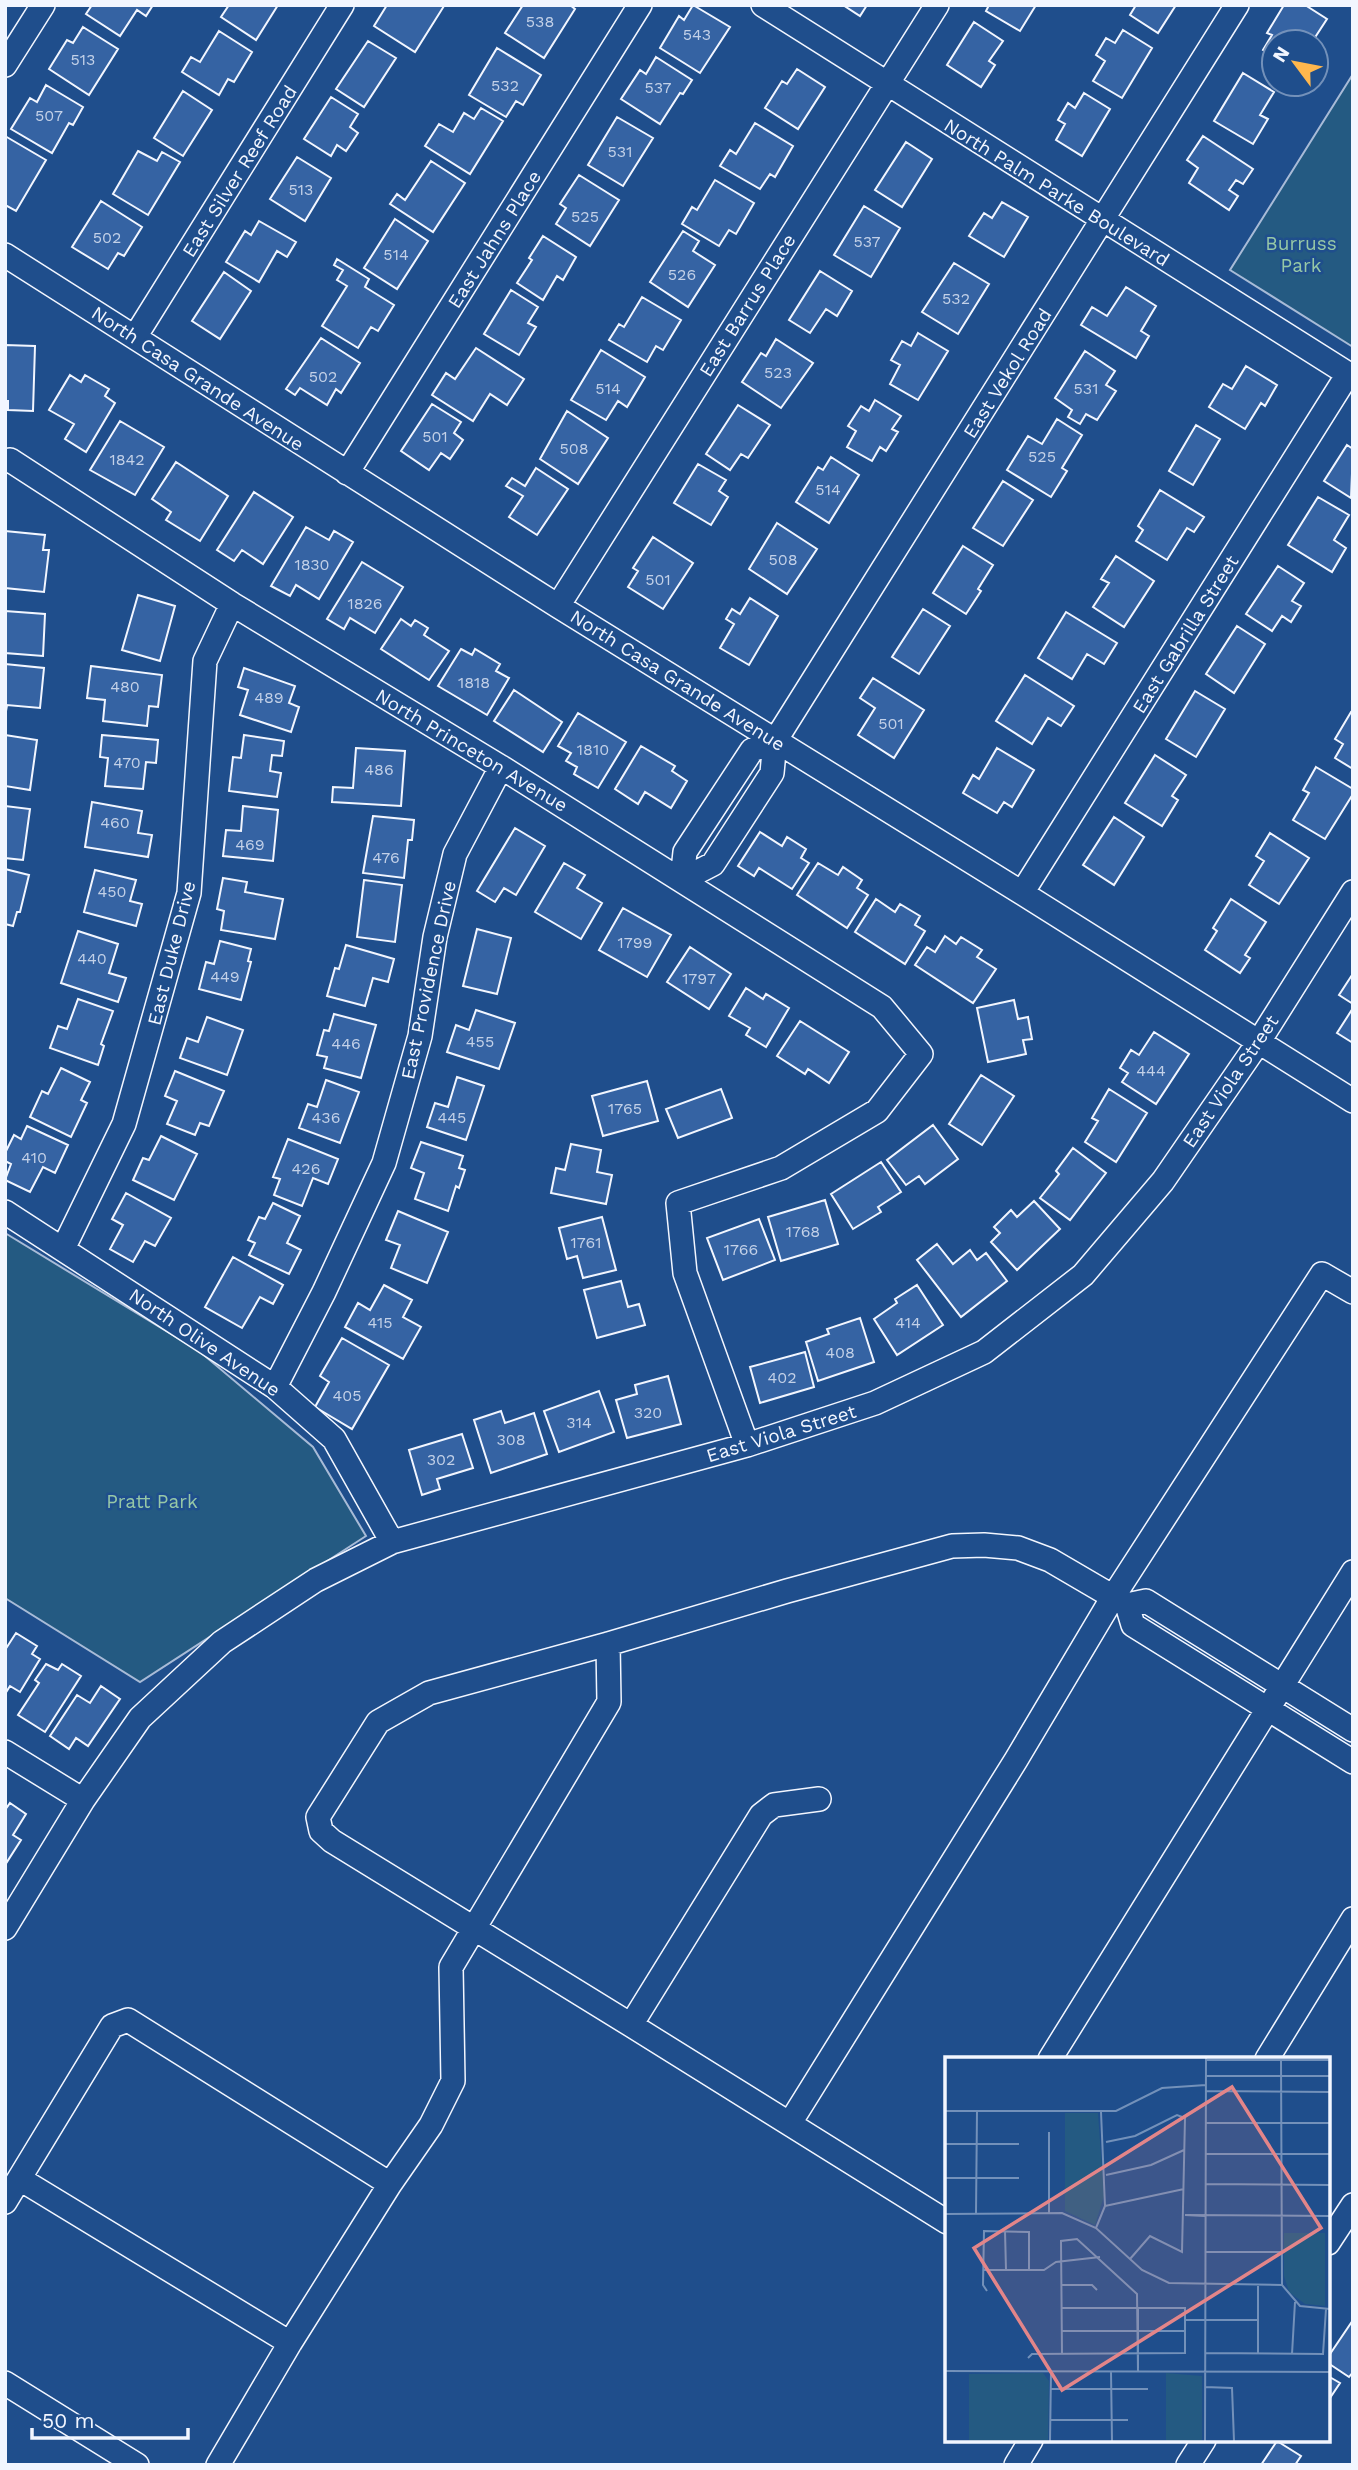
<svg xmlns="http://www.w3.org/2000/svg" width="1358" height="2470" font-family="'Work Sans',sans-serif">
<rect width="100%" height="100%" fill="#1f4e8c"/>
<!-- green -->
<path fill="#245a82" stroke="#a8bbd7" stroke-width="2" d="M1353 74V347L1230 270Z
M5 1233 199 1351 313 1447 366 1536 140 1682 5 1598Z"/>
<!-- building -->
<path fill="#3563a3" stroke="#f2f6ff" stroke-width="2" d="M92 5H153L146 16 137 10 120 36 86 14Z
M229 5H278L256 40 221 17Z
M387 5H442L444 6 415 52 374 26Z
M523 5H570L575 9 544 58 505 33Z
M693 5 730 27 700 73 660 48 679 16 684 20Z
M843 5H867L860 16Z
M989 5H1036L1020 31 986 11Z
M1136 5H1176L1158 33 1130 15Z
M1284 5H1305L1327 19 1312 42H1274V57L1263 50 1272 35 1267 33Z
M974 22 1003 41 989 61 995 65 981 87 947 65Z
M83 27 118 49 89 95 49 69 67 40 73 43Z
M1123 30 1152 48 1122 98 1093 81 1105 61 1096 55 1106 38 1115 43Z
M219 31 252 52 234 82 228 79 219 95 182 72 191 57 200 62Z
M368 41 396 58 364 107 336 89Z
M497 48 541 75 523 105 516 101 506 117 469 95Z
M656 57 692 80 683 94 680 93 660 124 621 99 640 70 646 74Z
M797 69 825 87 798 129 765 108 782 81 787 84Z
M1243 73 1274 92 1260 115 1268 119 1253 144 1214 121Z
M46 85 83 107 73 125 69 123 52 153 11 129 30 98 37 102Z
M183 91 212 110 183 156 154 138Z
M1084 93 1110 109 1082 156 1056 140 1065 124 1058 120 1068 103 1075 108Z
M331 97 358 114 350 127 358 133 346 151 337 145 331 156 304 139Z
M481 108 503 121 470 174 425 146 439 124 453 132 464 113 474 119Z
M617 117 653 138 623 186 588 165Z
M755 123 793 146 775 177 770 174 760 189 720 166 730 150 736 154Z
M5 136 46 160 16 211 5 205Z
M1203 136 1253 169 1243 184 1236 180 1229 190 1238 196 1229 210 1189 183 1198 168 1187 160Z
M906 142 932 159 902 207 875 190Z
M138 151 157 161 162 152 180 162 148 215 113 194Z
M297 157 331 178 305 221 270 199Z
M431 161 465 183 433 232 390 204 397 194 405 200Z
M579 175 619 200 590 246 556 224 566 208 560 204Z
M715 180 754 203 736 234 729 230 719 246 682 224 692 207 697 210Z
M101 201 142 227 124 256 118 253 108 269 72 247Z
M1002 202 1028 217 1004 257 969 236 984 213 992 218Z
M864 206 900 228 871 277 834 255Z
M395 219 428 241 397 289 364 268Z
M259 221 296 242 287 257 277 251 259 282 226 262 245 231 251 235Z
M683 231 699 241 693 251 715 265 688 307 650 282Z
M543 236 576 257 563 280 557 276 543 300 517 283 532 260 529 258Z
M337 259 369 279 365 287 394 305 378 331 371 327 358 348 322 326 347 286 337 280 343 270 334 265Z
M954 263 989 284 958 334 922 312Z
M820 271 852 291 837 316 826 309 810 333 789 320Z
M224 272 251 291 220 339 192 321Z
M1126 287 1156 306 1141 331 1149 336 1136 358 1081 325 1092 307 1107 316Z
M511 290 538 307 528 323 536 327 519 355 484 334Z
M642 297 681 320 663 350 656 346 647 362 609 340 619 324 624 327Z
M918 333 948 351 918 400 890 384 900 365 891 360 902 341 911 346Z
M321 338 360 363 341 393 336 389 327 405 300 388 295 395 286 389Z
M776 339 813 363 781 408 742 382 761 353 766 356Z
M5 345 35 346 33 411 8 410V401H5Z
M476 348 524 379 507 405 490 394 473 421 432 395 446 373 455 379Z
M601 350 645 377 627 407 618 401 606 420 571 400Z
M1085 351 1115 371 1106 385 1116 391 1097 420 1086 414 1080 424 1068 417 1072 410 1055 398Z
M1246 366 1277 385 1265 406 1261 403 1245 429 1209 407 1223 384 1232 389Z
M70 375 81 382 85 375 109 389 105 396 115 403 86 452 65 439 74 424 49 410Z
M875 400 901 416 892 429 898 432 886 451 880 447 872 461 847 447 856 431 848 426 861 406 869 411Z
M432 404 461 422 454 433 463 440 450 459 441 453 429 470 401 451Z
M738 405 770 425 748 458 741 454 730 470 706 454Z
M567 411 608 438 578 484 540 459Z
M1057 419 1082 435 1062 468 1067 471 1051 497 1007 470 1028 436 1042 444Z
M120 421 164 447 135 495 90 470Z
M1196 425 1220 439 1193 485 1169 471Z
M1347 445 1353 449 1351 498 1324 481Z
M831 457 859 475 829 523 796 502 818 467 823 470Z
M176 462 228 496 200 541 166 520 171 512 152 499Z
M698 464 726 480 719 491 728 497 711 525 674 503Z
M536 468 568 489 537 535 509 517 523 496 506 486 512 478 525 486Z
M1003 481 1033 500 1003 546 973 528Z
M1160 490 1204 517 1194 532 1187 528 1167 560 1136 541 1143 530 1138 526Z
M254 492 293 517 263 564 242 550 234 561 217 550Z
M1318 497 1349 515 1334 540 1346 548 1332 572 1288 545Z
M777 523 817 549 787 594 749 569Z
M306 527 329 540 334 531 353 542 319 599 296 585 290 596 271 586Z
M5 531 45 535 43 550H49L44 592 5 588Z
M653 537 693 563 663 609 628 587 638 571 633 568Z
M963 546 993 565 978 589 981 591 966 614 933 593Z
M1116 556 1154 581 1124 627 1093 607 1109 583 1101 579Z
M362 562 403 587 375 633 350 618 344 629 327 619Z
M1278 566 1304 583 1292 601 1301 606 1291 622 1282 616 1272 631 1246 614Z
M138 595 175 606 160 661 122 650Z
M750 598 778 616 749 665 720 648 734 624 726 619 732 609 740 614Z
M923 609 950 626 919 674 892 657Z
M5 611 45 614 43 656 5 653Z
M1066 612 1117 643 1104 664 1087 654 1072 679 1038 658Z
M401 619 411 626 415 620 428 628 424 635 449 651 429 680 381 649Z
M1237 626 1265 644 1234 693 1206 674Z
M461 649 472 655 475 649 500 664 496 671 509 678 487 715 438 686Z
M5 664 44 668 40 708 7 705 5 717Z
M91 666 162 675 158 707 149 706 147 726 103 721 105 700 87 698Z
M244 668 295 686 289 703 299 707 291 732 240 715 248 690 238 687Z
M1025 675 1074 706 1061 726 1048 718 1032 744 996 721Z
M873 678 924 710 894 758 858 735 875 708 860 698Z
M514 690 562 722 543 752 494 721Z
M1195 691 1225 709 1196 757 1166 739Z
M1351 712 1353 713V769L1335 758 1343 744 1335 739Z
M578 713 626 742 598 788 574 774 577 767 566 761 571 753 558 746Z
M5 735 37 740 30 790 5 786Z
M102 735 158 740 156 763 146 762 143 789 105 786 108 758 100 757Z
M244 735 284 741 282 756 272 755 270 771 281 773 277 797 229 791 233 757 241 758Z
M641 746 675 766 672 771 687 781 671 808 645 792 638 804 615 789Z
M356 748 405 751 401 806 332 802 333 787 353 788Z
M997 748 1034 770 1012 807 1004 802 997 813 963 793 973 775 979 779Z
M1155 755 1186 775 1172 796 1178 800 1162 826 1125 803Z
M1316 767 1353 789V794L1325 839 1293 820 1309 793 1303 790Z
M92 802 142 811 138 833 152 835 148 857 85 847Z
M5 806 30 809 23 860 5 858Z
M243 806 278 810 273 861 223 856 226 830 241 831Z
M373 816 414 820 412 840H408L404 878 363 873Z
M1114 817 1144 837 1114 885 1083 865Z
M515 828 545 846 516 895 504 888 495 902 477 891Z
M760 832 782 846 787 837 806 849 801 858 809 863 792 889 759 868 754 876 738 866Z
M1270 833 1309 858 1279 904 1249 885 1264 861 1256 856Z
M564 863 585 875 577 888 602 903 581 939 535 912Z
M818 863 838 875 843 867 862 880 857 888 868 895 847 928 797 895Z
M5 869 29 875 20 912H17L13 926 5 924Z
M95 870 136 880 130 901 142 904 136 926 84 912Z
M223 878 247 882 245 892 283 899 275 939 221 930 224 911 217 909Z
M364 880 402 885 395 942 357 937Z
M876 899 895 912 900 904 920 916 915 925 925 931 905 964 855 932Z
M1231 899 1266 922 1245 955 1250 958 1240 973 1205 950 1217 931 1213 928Z
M623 908 671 935 647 977 599 950Z
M477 929 511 938 497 994 463 986Z
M78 931 118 944 109 973 126 978 118 1002 61 983Z
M945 936 956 944 961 937 982 950 977 957 996 969 973 1003 915 965 927 947 935 952Z
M220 941 251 949 248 961 251 962 241 1000 199 989 206 962 214 964Z
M346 945 394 959 388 982 373 978 365 1006 327 996 335 968 339 969Z
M690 947 731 974 709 1009 667 982Z
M1352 975 1353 976V1004L1339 995Z
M746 988 763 999 766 994 789 1008 766 1047 746 1035 750 1028 729 1016Z
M78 999 113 1011 101 1044 104 1046 98 1065 50 1048 58 1026 67 1029Z
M1014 1000 1018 1019 1028 1017 1032 1039 1023 1040 1026 1054 988 1062 977 1008Z
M1353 1008V1043L1337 1033Z
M476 1010 515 1023 499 1069 447 1052 456 1025 469 1030Z
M334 1014 376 1025 361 1078 324 1068 327 1057 317 1055 324 1030 329 1031Z
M207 1017 243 1030 227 1075 180 1058 187 1038 198 1042Z
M800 1021 849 1052 829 1083 808 1069 805 1074 777 1056Z
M1154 1032 1189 1054 1156 1104 1122 1082 1128 1073 1120 1068 1131 1050 1139 1055Z
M61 1068 90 1082 81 1100 87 1103 71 1137 30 1117 42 1091 48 1094Z
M175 1071 224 1091 209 1126 200 1123 195 1135 167 1124 177 1101 165 1096Z
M981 1075 1014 1096 982 1145 949 1124Z
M457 1077 484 1086 466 1140 427 1127 435 1103 448 1107Z
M326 1080 359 1092 340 1143 299 1128 308 1104 317 1107Z
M647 1081 658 1121 603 1136 592 1096Z
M721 1089 732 1118 678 1138 666 1109Z
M1109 1089 1147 1113 1116 1162 1085 1142 1098 1121 1092 1118Z
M933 1125 958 1159 925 1184 919 1176 906 1185 887 1160Z
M27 1126 68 1145 55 1173 43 1167 30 1192 5 1180 11 1164 5 1161V1153L14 1135 21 1139Z
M161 1136 197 1154 174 1200 133 1180 143 1158 149 1160Z
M288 1139 338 1159 328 1184 313 1178 302 1206 274 1195 280 1179 273 1177Z
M421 1142 463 1156 459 1168 465 1170 459 1188 456 1186 448 1211 415 1199 424 1173 411 1168Z
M571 1144 601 1150 597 1172 612 1175 606 1204 551 1193 556 1168 565 1170Z
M1073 1148 1106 1173 1070 1220 1040 1198 1059 1174 1056 1171Z
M881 1162 901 1192 878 1207 881 1212 853 1229 831 1194Z
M126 1193 171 1218 155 1246 145 1241 133 1262 110 1249 123 1225 112 1219Z
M825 1200 838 1244 781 1261 768 1217Z
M1034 1201 1060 1229 1017 1270 991 1242 1000 1233 994 1227 1011 1210 1017 1217Z
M273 1203 300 1216 287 1243 301 1250 289 1274 249 1255 255 1243 248 1240 259 1217 265 1219Z
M398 1211 448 1232 427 1283 391 1268 400 1245 386 1240Z
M602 1217 616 1270 583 1278 577 1256 567 1259 559 1228Z
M759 1219 775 1260 723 1280 707 1238Z
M937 1244 953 1264 970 1250 977 1260 986 1253 1007 1281 961 1317 917 1260Z
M233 1257 283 1285 273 1304 260 1297 242 1328 205 1307Z
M621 1281 628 1307 639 1304 645 1325 597 1338 584 1290Z
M384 1285 412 1300 403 1317 421 1327 403 1359 345 1327 358 1303 370 1310Z
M917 1285 943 1325 897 1355 874 1319 897 1303 895 1299Z
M860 1318 874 1362 818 1381 806 1342 829 1334 827 1329Z
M342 1338 389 1365 352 1429 315 1407 329 1382 320 1376Z
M805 1352 814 1387 760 1403 750 1367Z
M668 1376 681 1424 627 1438 616 1400 637 1394 635 1385Z
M599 1391 614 1432 559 1452 544 1411Z
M501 1411 505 1423 534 1413 547 1454 491 1473 474 1420Z
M462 1434 473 1468 437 1479 440 1489 422 1495 409 1450Z
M16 1633 37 1646 32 1654 40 1659 20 1692 10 1686 5 1694V1650Z
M46 1664 58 1670 62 1664 81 1676 45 1732 18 1715 39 1683 35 1680Z
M101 1686 120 1699 88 1746 76 1738 69 1749 50 1736 77 1695 90 1703Z
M10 1803 26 1814 13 1835 21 1840 5 1865V1810Z
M1353 2320V2372L1349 2377 1328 2363V2357Z
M1328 2376 1340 2383 1328 2401Z
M1277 2441 1301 2456 1295 2465H1261Z"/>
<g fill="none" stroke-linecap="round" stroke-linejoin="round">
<defs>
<path id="minor" d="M763 5 1353 377
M5 65 43 5
M5 255 558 606 1022 893 1353 1101
M135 337 342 5
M5 461 10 460 232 604 501 767 882 1007 921 1054 877 1111 781 1168 678 1203 685 1273 747 1445
M347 473 640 5
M558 606 937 5
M775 741 752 750 685 852 682 880 713 864 772 773 775 741 1237 5
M1022 893 1348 374
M5 1212 275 1387 334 1439 392 1542
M63 1249 124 1124 189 893 205 661 232 604
M275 1387 324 1292 384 1163 420 1036 435 937 455 854 501 767
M1127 1605 1146 1601 1353 1730
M5 1752 83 1800
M5 1928 83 1800 140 1718 222 1642 316 1580 392 1542 747 1445 875 1403 984 1352 1083 1275 1163 1181 1258 1043 1353 892
M631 2025 761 1815 774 1805 819 1799
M1050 2059 1353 1572
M1267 2059 1353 1919
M790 2123 1016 1760 1113 1597 1322 1274 1353 1292
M20 2179 290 2343
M5 2202 112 2026 128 2020 390 2184
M947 2222 631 2025 332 1841 321 1831 318 1817 378 1722 429 1693 608 1644 787 1591 952 1546 984 1545 1018 1548 1050 1560 1127 1605 1133 1625 1353 1762
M1328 2243 1353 2205
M5 2383 137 2465
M218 2465 290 2343 390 2184 431 2125 453 2081 451 1967 609 1702 608 1644
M1016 2465 1031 2440
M1188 2465 1204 2440"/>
</defs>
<!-- minor casing -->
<use href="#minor" stroke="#f2f6ff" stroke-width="26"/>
<!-- minor -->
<use href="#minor" stroke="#1f4e8c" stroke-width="23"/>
</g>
<g text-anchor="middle" stroke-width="5" stroke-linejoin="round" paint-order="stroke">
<!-- number labels -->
<g font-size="16" fill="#c3d1e8">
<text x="540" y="27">538</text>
<text x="697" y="40">543</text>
<text x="83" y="65">513</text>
<text x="505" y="91">532</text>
<text x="658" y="93">537</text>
<text x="49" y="121">507</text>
<text x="620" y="157">531</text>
<text x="301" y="195">513</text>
<text x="585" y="222">525</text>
<text x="107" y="243">502</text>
<text x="867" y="247">537</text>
<text x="396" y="260">514</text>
<text x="682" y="280">526</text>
<text x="956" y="304">532</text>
<text x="778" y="378">523</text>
<text x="323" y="382">502</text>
<text x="608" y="394">514</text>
<text x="1086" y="394">531</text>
<text x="435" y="442">501</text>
<text x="574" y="454">508</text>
<text x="1042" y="462">525</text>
<text x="127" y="465">1842</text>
<text x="828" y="495">514</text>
<text x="783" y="565">508</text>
<text x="312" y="570">1830</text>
<text x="658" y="585">501</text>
<text x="365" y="609">1826</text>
<text x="474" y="688">1818</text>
<text x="125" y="692">480</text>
<text x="269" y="703">489</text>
<text x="891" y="729">501</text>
<text x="593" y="755">1810</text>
<text x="127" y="768">470</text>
<text x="379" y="775">486</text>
<text x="115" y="828">460</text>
<text x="250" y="850">469</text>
<text x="386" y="863">476</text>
<text x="112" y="897">450</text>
<text x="635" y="948">1799</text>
<text x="92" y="964">440</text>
<text x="225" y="982">449</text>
<text x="699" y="984">1797</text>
<text x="480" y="1047">455</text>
<text x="346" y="1049">446</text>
<text x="1151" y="1076">444</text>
<text x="625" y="1114">1765</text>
<text x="326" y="1123">436</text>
<text x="452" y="1123">445</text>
<text x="34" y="1163">410</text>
<text x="306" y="1174">426</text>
<text x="803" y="1237">1768</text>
<text x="586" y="1248">1761</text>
<text x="741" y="1255">1766</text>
<text x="380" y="1328">415</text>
<text x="908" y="1328">414</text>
<text x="840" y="1358">408</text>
<text x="782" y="1383">402</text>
<text x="347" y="1401">405</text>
<text x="648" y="1418">320</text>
<text x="579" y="1428">314</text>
<text x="511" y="1445">308</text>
<text x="441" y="1465">302</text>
</g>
<!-- street labels -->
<g font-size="19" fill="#f2f6ff" stroke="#1f4e8c">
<text transform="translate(239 171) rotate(-58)" y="7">East Silver Reef Road</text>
<text transform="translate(1057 192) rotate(32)" y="7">North Palm Parke Boulevard</text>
<text transform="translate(494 239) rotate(-58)" y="7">East Jahns Place</text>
<text transform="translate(747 305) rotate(-58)" y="7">East Barrus Place</text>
<text transform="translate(1007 373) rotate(-58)" y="7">East Vekol Road</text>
<text transform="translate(198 378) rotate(33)" y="7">North Casa Grande Avenue</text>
<text transform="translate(1185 634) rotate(-58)" y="7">East Gabrilla Street</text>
<text transform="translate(678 680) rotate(32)" y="7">North Casa Grande Avenue</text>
<text transform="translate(472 750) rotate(31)" y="7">North Princeton Avenue</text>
<text transform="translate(171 953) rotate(-76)" y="7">East Duke Drive</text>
<text transform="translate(428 980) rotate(-78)" y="7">East Providence Drive</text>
<text transform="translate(1230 1081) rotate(-56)" y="7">East Viola Street</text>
<text transform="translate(205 1342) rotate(34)" y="7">North Olive Avenue</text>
<text transform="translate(781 1433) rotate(-17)" y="7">East Viola Street</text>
</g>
<!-- park labels -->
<g font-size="19" fill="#97c8a6" stroke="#1f4e8c">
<text x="1301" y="250">Burruss<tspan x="1301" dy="22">Park</tspan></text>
<text x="152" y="1508">Pratt Park</text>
</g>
</g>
<!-- overview -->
<g transform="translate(945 2057)">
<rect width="385" height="385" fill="#1f4e8c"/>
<path d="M120 56H153L159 139 150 168 120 154ZM339 176H380V249L360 247 344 235 339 219ZM98 316 104 324 103 384H24V317ZM221 316 257 319V384H221Z" fill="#245a82"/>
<path fill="none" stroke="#7391ba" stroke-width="2" d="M261 3H385M336 3 337 228 355 249 385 252M261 19H385M261 34 385 35M0 54H171L217 31 261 28M261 66H385M104 75V156M161 85 190 79 232 58 240 61 237 195 205 179 185 202M0 87H74M261 97H385M161 118 206 108 239 93M0 121H74M260 127 385 128M160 149 239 132M31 156 32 54M0 157 117 156 151 171 197 213 224 226 337 228M260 159 240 158 385 159M151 171 160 149 156 55M60 174 61 213M261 195H336M38 213H99L111 205 155 200M117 228H147L152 233M42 234 38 228 39 174 84 175V213M193 252V311M240 263H313M116 274H240M261 296 378 297 381 252M313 296V229M117 297 116 184 132 182 192 237 193 315M347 297 350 245M83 301 87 297 240 296V251H117M0 314 385 315M166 315 167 384M260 330 287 331 289 384M105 332H203M106 363H183M105 384 106 315M260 384 261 1"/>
<path fill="#e38589" fill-opacity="0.15" stroke="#e38589" stroke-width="3.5" d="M287 30 376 171 117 333 29 191Z"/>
<rect width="385" height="385" fill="none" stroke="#f2f6ff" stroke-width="3.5"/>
</g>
<!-- border -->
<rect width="1358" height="2470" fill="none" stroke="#f2f6ff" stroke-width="14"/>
<!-- north arrow -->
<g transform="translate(1295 63) rotate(302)"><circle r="33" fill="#1f4e8c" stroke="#7391ba" stroke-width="2"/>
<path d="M0-5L12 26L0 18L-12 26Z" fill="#ffb74d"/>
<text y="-10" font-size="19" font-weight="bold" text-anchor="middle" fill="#f2f6ff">N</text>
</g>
<!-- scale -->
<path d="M32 2428v10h156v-10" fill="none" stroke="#f2f6ff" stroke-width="3.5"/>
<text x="42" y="2428" font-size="21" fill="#f2f6ff" stroke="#1f4e8c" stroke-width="5" paint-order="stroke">50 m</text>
</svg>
